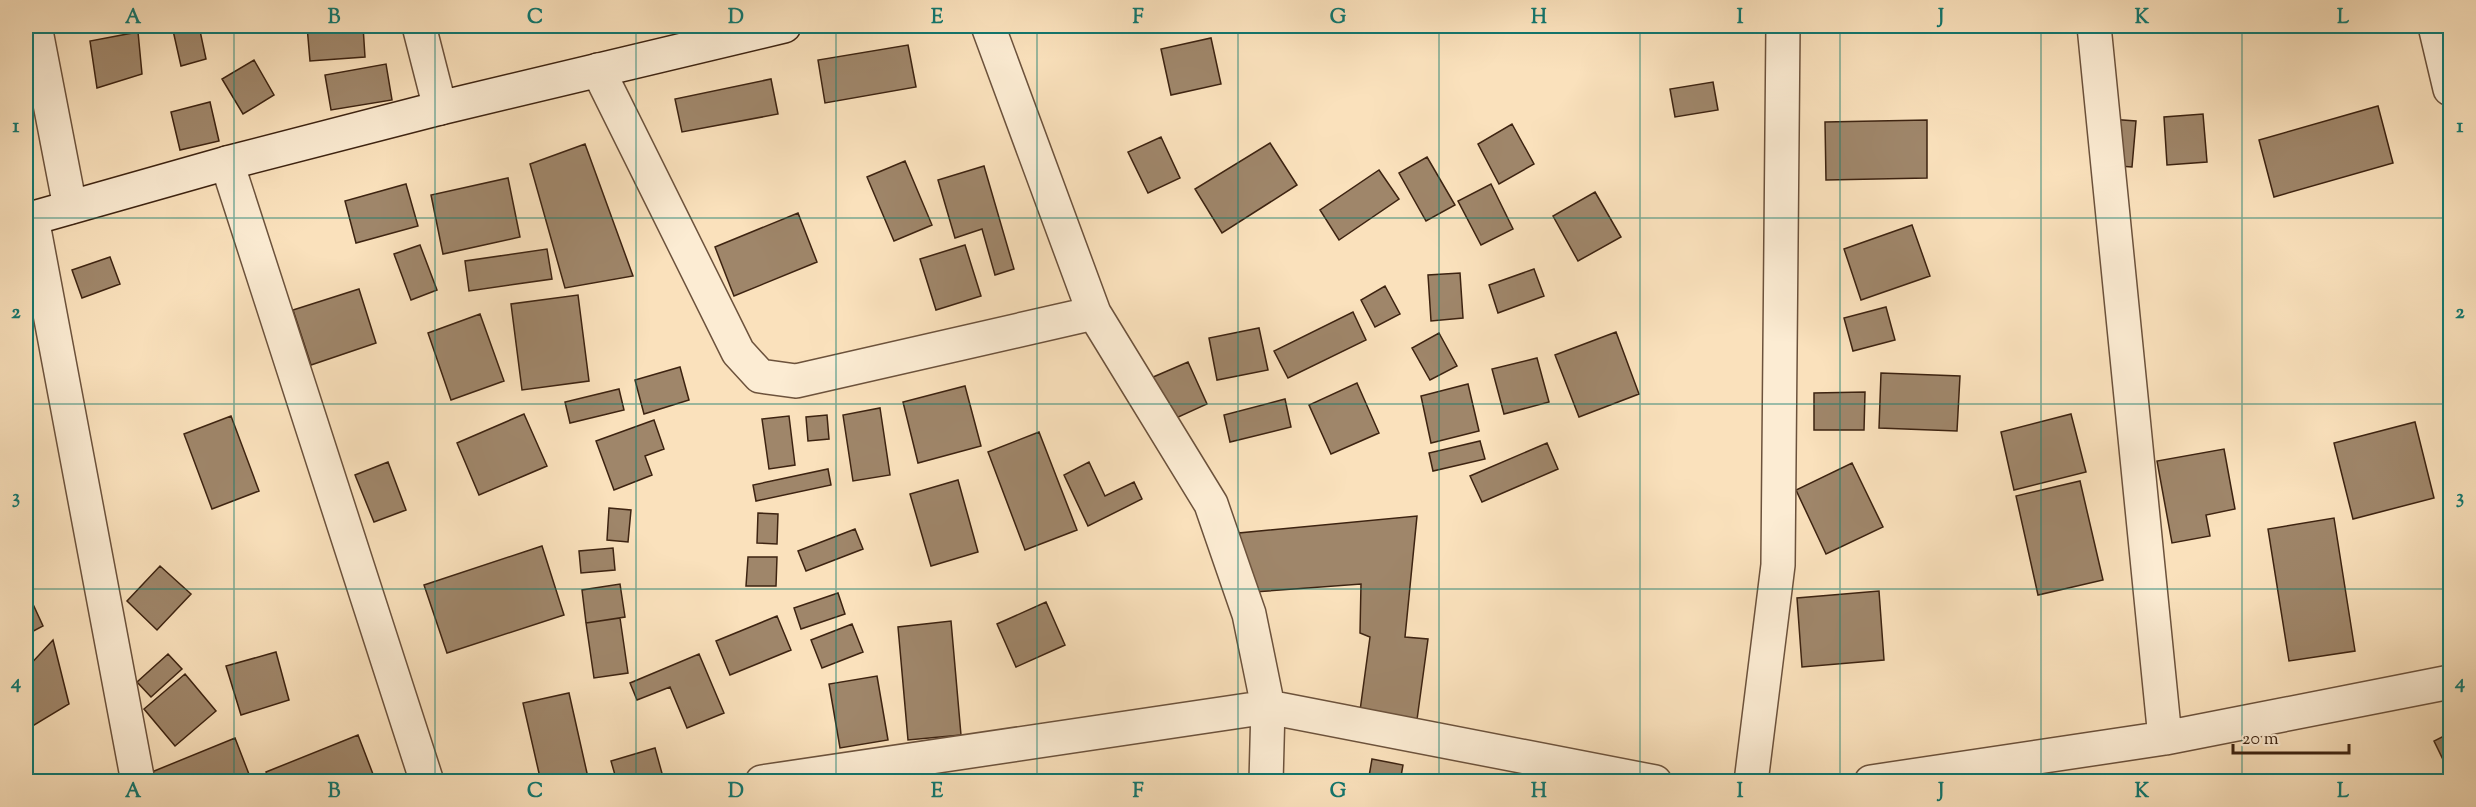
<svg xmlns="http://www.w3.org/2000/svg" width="2476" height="807" font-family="'Sorts Mill Goudy',serif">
<rect width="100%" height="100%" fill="#fae1bc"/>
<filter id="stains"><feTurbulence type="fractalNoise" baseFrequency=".00333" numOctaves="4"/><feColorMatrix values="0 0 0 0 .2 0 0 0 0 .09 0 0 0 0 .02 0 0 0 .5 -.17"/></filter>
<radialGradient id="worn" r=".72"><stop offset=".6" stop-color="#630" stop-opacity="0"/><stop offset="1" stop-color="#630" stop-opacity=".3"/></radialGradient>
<!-- building -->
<path fill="#9f866a" stroke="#3d2311" stroke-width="1.5" d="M172 26H199L206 59 181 66Z
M307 26H363L365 57 310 61Z
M138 32 142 74 97 88 90 41Z
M1211 38 1221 84 1171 95 1161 49Z
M908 45 916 87 825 103 818 60Z
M254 60 274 95 243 114 222 79Z
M386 64 392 100 331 110 325 75Z
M771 79 778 114 682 132 675 99Z
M1713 82 1718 110 1675 117 1670 89Z
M210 102 219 141 180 150 171 112Z
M2378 106 2393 163 2274 197 2259 140Z
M2203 114 2207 162 2167 165 2164 117Z
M2109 119 2136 121 2132 167 2105 165Z
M1927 120V178L1826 180 1825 122Z
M1512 124 1534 164 1499 184 1478 144Z
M1161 137 1180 178 1148 193 1128 152Z
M1270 143 1297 185 1222 233 1195 189Z
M585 144 633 276 565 288 530 164Z
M1427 157 1455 205 1426 221 1399 173Z
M905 161 932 225 894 241 867 177Z
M984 166 1014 269 995 275 982 229 955 238 938 180Z
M1379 170 1399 199 1339 240 1320 210Z
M508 178 520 237 443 254 431 195Z
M406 184 418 226 356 243 345 201Z
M1491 184 1513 229 1481 245 1458 201Z
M1595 192 1621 237 1578 261 1553 216Z
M798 213 817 262 734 296 715 247Z
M1912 225 1930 276 1861 300 1844 249Z
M420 245 437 290 411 300 394 254Z
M965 245 981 296 936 310 920 259Z
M547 249 552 279 469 291 465 261Z
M110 257 120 284 82 298 72 270Z
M1534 269 1544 296 1498 313 1489 285Z
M1460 273 1463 318 1431 321 1428 275Z
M1385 286 1400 314 1375 327 1361 300Z
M359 289 376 343 311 365 293 310Z
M578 295 589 381 522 390 511 304Z
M1886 307 1895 340 1853 351 1844 318Z
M1353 312 1366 340 1288 378 1274 351Z
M480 314 504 381 451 400 428 333Z
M1259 328 1268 370 1217 380 1209 338Z
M1616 332 1639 394 1579 417 1555 355Z
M1439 333 1457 366 1430 380 1412 348Z
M1537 358 1549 402 1504 414 1492 369Z
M1188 362 1207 404 1163 424 1144 381Z
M680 367 689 400 644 414 635 380Z
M1881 373 1960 376 1957 431 1879 428Z
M1357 383 1379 433 1331 454 1309 405Z
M1468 384 1479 431 1431 443 1421 396Z
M965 386 981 446 918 463 903 402Z
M619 389 624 410 570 423 565 402Z
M1865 392 1864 430H1814V393Z
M1285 399 1291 427 1230 442 1224 415Z
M880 408 890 475 853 481 843 415Z
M524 414 547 466 479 495 457 443Z
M2071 414 2086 472 2014 490 2001 432Z
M827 415 829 439 808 441 806 417Z
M231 416 259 491 212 509 184 434Z
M789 416 795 465 769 469 762 419Z
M654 420 664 449 645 456 652 475 614 490 596 441Z
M2415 422 2434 498 2353 519 2334 443Z
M1039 432 1077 530 1025 550 988 452Z
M1480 441 1485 459 1433 471 1429 453Z
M1547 443 1558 469 1482 502 1470 476Z
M2224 449 2235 509 2206 515 2210 536 2172 543 2157 461Z
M388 462 406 510 374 522 355 475Z
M1089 462 1105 496 1134 482 1142 499 1088 526 1064 475Z
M1852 463 1883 527 1826 554 1796 490Z
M828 469 831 485 756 501 753 485Z
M958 480 978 552 931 566 910 494Z
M2080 481 2103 580 2038 595 2016 496Z
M609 508 631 510 628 542 607 540Z
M758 513 778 514 777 544 757 543Z
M1417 516 1405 637 1428 639 1416 727 1359 718 1370 637 1360 633 1361 584 1254 592 1239 533Z
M2334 518 2355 651 2289 661 2268 529Z
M855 529 863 549 806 571 798 551Z
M542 546 564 615 447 653 424 585Z
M613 548 615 570 581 573 579 551Z
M748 557H777L776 586H746Z
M160 566 191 594 157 630 127 601Z
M620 584 625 617 586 623 582 590Z
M26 589 43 626 26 635Z
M1879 591 1884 660 1802 667 1797 598Z
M838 593 845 614 801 629 794 608Z
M1046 602 1065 645 1016 667 997 624Z
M777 616 791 650 730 675 716 641Z
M620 618 628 673 594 678 586 623Z
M951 621 961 735 908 740 898 627Z
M852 624 863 652 822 668 811 640Z
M53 640 69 704 26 730V669Z
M276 652 289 700 241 715 226 666Z
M168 654 182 669 151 697 137 682Z
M699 654 724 713 687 728 670 687 637 700 630 683Z
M185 674 216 711 175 746 144 709Z
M877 676 888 740 840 748 829 684Z
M569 693 589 782H541L523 703Z
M2450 733V774L2434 741Z
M358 735 376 782H270L266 772Z
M235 738 252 782H199L197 778 188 782H144L142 776Z
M655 748 663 777 648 782H617L611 761Z
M1372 759 1403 765 1400 782H1368Z"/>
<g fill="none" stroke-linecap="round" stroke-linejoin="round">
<defs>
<path id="street" d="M35 26 70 207
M419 26 440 108
M988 26 1094 313 1211 504 1249 614 1268 707 1266 782
M2094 26 2165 738
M2435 26 2450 89
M598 70 738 352 760 376 796 381 1094 313
M227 163 427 782
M32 218 138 782
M762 782 1268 707 1655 782
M1751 782 1778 565 1783 26
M1871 782 2165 738 2450 682"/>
<path id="secondary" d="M26 220 227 163 440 108 784 26"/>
</defs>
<!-- street casing -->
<use href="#street" stroke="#6c523c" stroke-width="36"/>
<!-- secondary casing -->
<use href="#secondary" stroke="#3d2311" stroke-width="36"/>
<!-- street -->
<use href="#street" stroke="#fcecd3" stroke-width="33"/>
<!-- secondary -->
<use href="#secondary" stroke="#fcecd3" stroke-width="33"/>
</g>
<!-- grid -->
<path fill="none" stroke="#0f766e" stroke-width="1.5" stroke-opacity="0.55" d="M234 26V782M435 26V782M636 26V782M836 26V782M1037 26V782M1238 26V782M1439 26V782M1640 26V782M1840 26V782M2041 26V782M2242 26V782M26 218H2450M26 404H2450M26 589H2450"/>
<!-- margin -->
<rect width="2476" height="807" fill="none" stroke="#fae1bc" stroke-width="66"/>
<!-- scale -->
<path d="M2233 744v9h116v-9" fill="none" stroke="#3d2311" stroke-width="3"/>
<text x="2242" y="744" font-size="18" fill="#3d2311" stroke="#fcecd3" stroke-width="4.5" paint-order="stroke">20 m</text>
<rect x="33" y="33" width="2410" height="741" fill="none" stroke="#0f766e" stroke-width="2"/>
<g font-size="20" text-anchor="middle" font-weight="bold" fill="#0f766e">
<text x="133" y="23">A</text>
<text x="334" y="23">B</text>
<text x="535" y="23">C</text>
<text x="736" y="23">D</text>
<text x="937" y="23">E</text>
<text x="1138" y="23">F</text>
<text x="1338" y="23">G</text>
<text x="1539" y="23">H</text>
<text x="1740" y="23">I</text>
<text x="1941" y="23">J</text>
<text x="2142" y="23">K</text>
<text x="2343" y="23">L</text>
<text x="16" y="132">1</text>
<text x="2460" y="132">1</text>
<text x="16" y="318">2</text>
<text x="2460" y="318">2</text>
<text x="16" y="503">3</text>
<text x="2460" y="503">3</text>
<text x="16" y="688">4</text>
<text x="2460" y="688">4</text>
<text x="133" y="797">A</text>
<text x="334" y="797">B</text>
<text x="535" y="797">C</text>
<text x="736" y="797">D</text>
<text x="937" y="797">E</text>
<text x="1138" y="797">F</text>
<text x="1338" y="797">G</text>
<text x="1539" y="797">H</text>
<text x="1740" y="797">I</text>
<text x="1941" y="797">J</text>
<text x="2142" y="797">K</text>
<text x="2343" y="797">L</text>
</g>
<rect width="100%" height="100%" filter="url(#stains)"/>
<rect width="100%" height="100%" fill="url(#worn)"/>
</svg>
